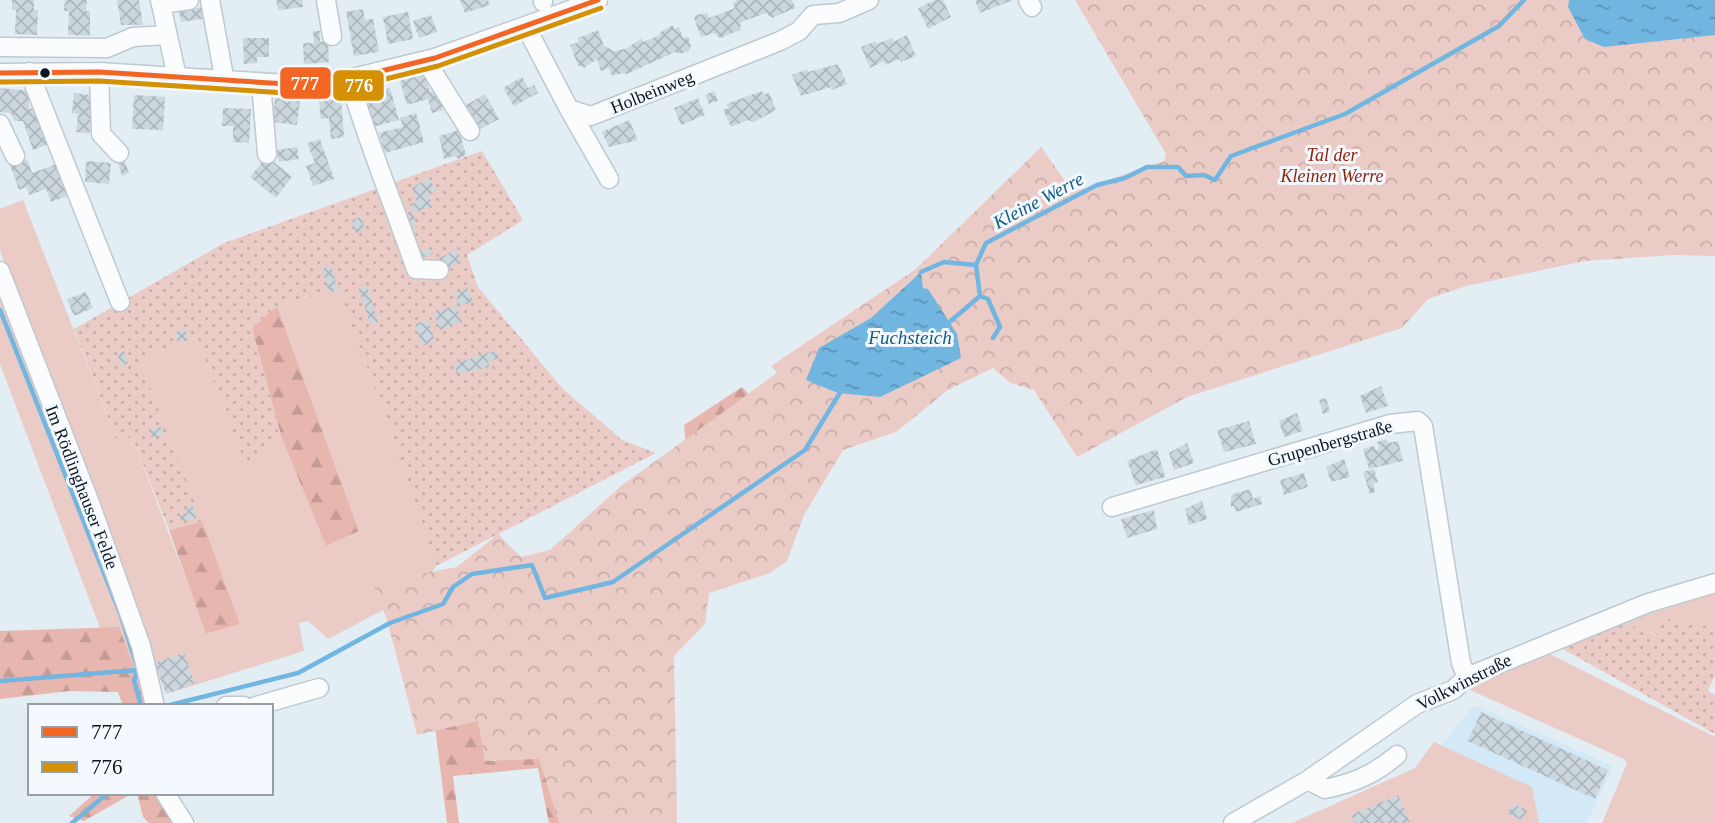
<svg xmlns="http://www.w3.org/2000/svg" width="1715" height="823" font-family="Georgia,serif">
<defs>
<pattern id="forest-firs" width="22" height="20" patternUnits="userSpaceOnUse" patternTransform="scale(1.75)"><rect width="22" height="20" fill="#e7b6ae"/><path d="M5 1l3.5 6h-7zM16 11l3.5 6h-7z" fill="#c59c95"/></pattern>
<pattern id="park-crowns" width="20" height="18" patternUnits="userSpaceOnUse" patternTransform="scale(1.75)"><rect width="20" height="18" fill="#ebcbc6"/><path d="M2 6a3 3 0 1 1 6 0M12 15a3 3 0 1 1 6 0" fill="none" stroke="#c8aeaa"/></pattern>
<pattern id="garden-dots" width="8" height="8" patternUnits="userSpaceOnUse" patternTransform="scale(1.75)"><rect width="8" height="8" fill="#ebcbc6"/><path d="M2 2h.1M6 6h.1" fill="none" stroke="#c8aeaa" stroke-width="1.8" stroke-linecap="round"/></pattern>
<pattern id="water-ripples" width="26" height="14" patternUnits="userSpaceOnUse" patternTransform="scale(1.75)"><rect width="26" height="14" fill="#70b6e0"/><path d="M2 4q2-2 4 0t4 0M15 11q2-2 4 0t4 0" fill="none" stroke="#5a93b5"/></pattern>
<pattern id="building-cross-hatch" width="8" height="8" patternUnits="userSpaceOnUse" patternTransform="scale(1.75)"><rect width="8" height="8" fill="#cbd6dd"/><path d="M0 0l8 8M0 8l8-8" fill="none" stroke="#adb7bd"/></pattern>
</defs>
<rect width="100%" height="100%" fill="#e3edf4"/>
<!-- built -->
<path fill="#d3e9f8" d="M1474 705 1613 766 1587 823H1308L1424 767Z"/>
<!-- grass -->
<path fill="#ebcbc6" d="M23 200 117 441 132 437 207 634 240 624 139 359 197 338 246 464 281 436 326 546 359 531 277 306 338 290 385 415 436 566 421 590 328 639 308 621 299 623 304 651 166 694 0 251V209Z
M0 295 122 615 138 670 141 706 119 628H100L0 364Z
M1715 593V630L1698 623 1665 620 1657 635 1623 622Z
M1544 651 1715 737V823H1602L1627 763 1624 759 1468 689Z
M1434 742 1532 787 1539 823H1292L1415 768Z"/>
<!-- forest -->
<path fill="url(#forest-firs)" d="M277 306 359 531 326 546 281 436 252 328Z
M742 387 755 401 686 445 684 425Z
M202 521 240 624 206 634 169 530Z
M119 627 148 706H123L118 692 70 691 0 699V631Z
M484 718 490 761 547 756 560 823H549L538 768 453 776 459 823H447L435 727Z
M95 793H133L84 821 69 816Z
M137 793H156L175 823H149L143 817Z"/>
<!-- park -->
<path fill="url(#park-crowns)" d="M1075 0H1715V256L1673 255 1585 261 1466 286 1428 299 1402 328 1187 397 1077 457 1034 390 1010 383 993 368 948 390 896 432 843 450 804 515 787 561 770 573 709 593 705 624 674 656 677 823H559L539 759 485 761 478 721 417 735 387 620 373 583 457 567 498 534 521 557 550 550 621 486 777 373 771 366 916 269 1041 147 1073 192 1164 161 1166 154Z"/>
<!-- garden -->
<path fill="url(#garden-dots)" d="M482 151 523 220 467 255 478 287 563 389 622 440 656 453 436 566 385 415 338 290 277 306 252 328 281 436 246 465 197 338 139 359 202 521 169 530 132 437 117 441 74 329 224 243Z
M1665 619 1698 623 1715 630V675L1708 691 1715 695V734L1561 648 1623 622 1656 635Z"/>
<!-- water -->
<path fill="url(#water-ripples)" d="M1569 0H1715V35L1604 47 1585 39 1568 7Z
M921 272 923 288 928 289 957 334 961 358 880 397 838 393 806 380 819 348 871 318Z"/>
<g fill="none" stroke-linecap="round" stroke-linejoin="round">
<!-- stream -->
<path stroke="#70b6e0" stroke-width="4.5" d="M921 272 944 262 976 265
M980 296 988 299 1000 327 993 338
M0 310 121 616 138 670 134 680 141 706
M946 325 980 296 976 265 986 243 1097 185 1125 178 1147 167H1178L1186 176 1204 175 1215 180 1231 156 1345 114 1499 26 1524 0
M0 681 138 670
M170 705 298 673 390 623 443 604 453 587 472 574 532 565 545 598 613 582 805 450 841 391
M72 823 108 793"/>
</g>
<!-- building -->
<path fill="url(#building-cross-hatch)" d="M12 0H34V10H38L37 35 15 34 16 10H12Z
M65 0H87L86 11H90V36L68 35 69 11H64Z
M117 0H139L143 25H121Z
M276 0H302L303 7 278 10Z
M460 0H488L490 5 465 13Z
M737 0H792L795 8 772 18 766 13 741 22 740 30 720 38 714 33 701 37 694 18 696 15 707 13 709 18 735 8 733 4Z
M935 0H943L951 17 928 29 918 8Z
M975 0H1013L980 13Z
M202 7 203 19 181 22 179 11Z
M363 9 365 20 373 19 379 52 354 56 346 12Z
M408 12 413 39 388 44 383 17Z
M431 15 437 32 419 38 413 21Z
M673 25 674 29 679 27 683 38 688 37 691 45 689 51 680 54 675 52 627 74 622 73 612 76 609 68 601 71 597 59 584 68 578 65 570 45 579 42 578 38 598 30 604 46 614 51 625 49 641 39 643 42 660 35 659 33Z
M313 31H320V42L328 41 329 62 304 64 303 43H314Z
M907 35 916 56 901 62 900 59 885 65 884 61 870 68 861 47 876 41 877 44 892 38 893 42Z
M243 38H269V57H257V63L244 64Z
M838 64 847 84 832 90 831 87 801 96 792 75 807 69 808 72Z
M425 74 430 92 438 90 443 110 432 113 428 99 407 105 400 81Z
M522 77 528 88 534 85 538 93 514 106 503 88Z
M0 88 29 91V109L41 107 54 142 33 150 23 121H14L11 113 0 112Z
M390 88 399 120 372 127 364 94Z
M714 91 718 101 709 104 705 95Z
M762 91 764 95 769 92 776 110 754 122 748 120 731 127 723 110 728 108 726 104Z
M74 93 97 96 89 134 76 132 78 114 72 113Z
M485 94 499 119 477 131 463 107Z
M134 95 165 97 163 130 132 129Z
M275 98 300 100 297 125 273 122Z
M698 98 705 115 681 125 674 108Z
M341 99 344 137 331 139 329 118 321 119 319 101Z
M223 108 251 109 249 143 233 142V126H222Z
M416 113 424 142 385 153 379 133 403 127 400 118Z
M629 120 638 140 609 147 602 132Z
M459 130 466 155 458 159 455 156 444 159 439 136Z
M320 139 334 179 313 186 306 166 315 163 307 143Z
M297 147 299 159 279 162 277 150Z
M267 156 292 177 276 198 250 177Z
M27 159 32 173 59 163 70 195 51 202 46 189 29 195 26 187 19 190 10 165Z
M124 159 129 173 122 176 117 161Z
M86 161 111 163 109 184 85 182Z
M429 178 437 191 428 194 433 206 413 213 410 204 417 202 412 188Z
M413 213 417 227 408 231 404 216Z
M361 217 365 230 356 233 352 220Z
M430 248 433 254 419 259 417 253Z
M458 249 460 262 445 270 439 258Z
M331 266 338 290 329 293 322 269Z
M367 286 378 322 370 324 359 288Z
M468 288 473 302 459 306 455 292Z
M86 292 93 308 74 316 67 299Z
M456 305 462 322 440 330 434 313Z
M428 320 435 341 422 346 415 324Z
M185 329 188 338 178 342 175 333Z
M496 350 499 358 488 362 489 367 457 374 454 364Z
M124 351 128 363 120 366 118 354Z
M1381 386 1388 406 1366 413 1360 396Z
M1326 398 1330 412 1323 414 1319 400Z
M1297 413 1303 431 1284 437 1279 421Z
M1249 421 1256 444 1224 452 1217 430Z
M161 427 162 435 152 438 150 429Z
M1387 439 1388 443 1398 441 1403 461 1369 469 1363 449 1374 446 1376 450 1379 449 1377 442Z
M1187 443 1194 463 1174 470 1169 453Z
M1157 449 1165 477 1136 485 1127 461Z
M1344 459 1350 477 1331 482 1326 467Z
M1374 469 1378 482 1373 484 1375 492 1370 494 1363 472Z
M1304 473 1308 487 1284 495 1280 480Z
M1250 489 1253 499 1260 496 1262 504 1236 512 1234 506 1231 507V495Z
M1202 501 1207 519 1189 525 1185 509Z
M193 506 196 518 181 521 180 515 187 513 186 507Z
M1154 510 1157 529 1127 538 1121 519Z
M184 653 195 683 166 694 155 663Z
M1481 712 1608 770 1595 799 1468 741Z
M1398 795 1410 823H1355L1351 815Z
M1512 804 1527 810 1522 820 1508 814Z"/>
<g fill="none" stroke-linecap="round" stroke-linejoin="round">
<defs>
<path id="minor" d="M160 0 177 77
M210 0 225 82
M326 0 332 36
M543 0V2
M1028 0 1032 7
M161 4 189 0
M526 27 569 109 591 116 780 41 799 31 813 15 839 13 869 0
M0 47 107 48 133 37 167 35
M426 61 470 131
M29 72 120 302
M99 72 101 134 119 153
M0 73 99 72 287 84 340 81 435 58 598 0
M349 79C368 143 394 206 416 269L439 270
M261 83 267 154
M569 109 609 179
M0 124 15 156
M0 271 90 503 141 646 155 706
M1112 507 1390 424 1418 421 1423 426 1461 663 1467 677
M226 706H244
M256 706 319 688
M1308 780 1325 789C1354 783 1375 774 1397 755
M165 793 184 823
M1233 823 1308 780 1417 704 1453 690 1467 677 1648 603 1715 583"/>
</defs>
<!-- minor casing -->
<use href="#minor" stroke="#bec9d0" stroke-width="21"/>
<!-- minor -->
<use href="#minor" stroke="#fbfcfd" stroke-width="18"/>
<defs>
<path id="bus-1" d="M0 73 99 72 287 84 340 81 435 58 598 0"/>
<path id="bus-2" d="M0 82 99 81 286 93 341 90 438 66 601 8"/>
</defs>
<!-- bus-1 casing -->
<use href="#bus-1" stroke="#f3f9fe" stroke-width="10"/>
<!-- bus-2 casing -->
<use href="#bus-2" stroke="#f3f9fe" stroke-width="10"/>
<!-- bus-1 -->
<use href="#bus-1" stroke="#f26522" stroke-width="5"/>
<!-- bus-2 -->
<use href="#bus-2" stroke="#d49105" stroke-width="5"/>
</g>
<!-- markers -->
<circle fill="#0c171f" stroke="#f3f9fe" stroke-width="2.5" cx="45" cy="73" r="6"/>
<g text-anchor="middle" stroke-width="6" stroke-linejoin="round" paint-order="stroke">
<!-- street labels -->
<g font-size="18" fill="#0c171f" stroke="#f3f9fe">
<text transform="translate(652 92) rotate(-22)" y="6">Holbeinweg</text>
<text transform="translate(1330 443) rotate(-16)" y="6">Grupenbergstraße</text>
<text transform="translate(82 487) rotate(69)" y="6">Im Rödlinghauser Felde</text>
<text transform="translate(1464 682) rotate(-27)" y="6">Volkwinstraße</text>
</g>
<!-- park labels -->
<g font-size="18" font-style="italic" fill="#901e07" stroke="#f3f9fe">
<text x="1332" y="161">Tal der<tspan x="1332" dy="21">Kleinen Werre</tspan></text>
</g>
<!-- water labels -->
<g font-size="19" font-style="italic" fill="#155b82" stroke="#f3f9fe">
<text transform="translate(1038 200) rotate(-28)" y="7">Kleine Werre</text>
<text x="910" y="344">Fuchsteich</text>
</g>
</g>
<g stroke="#f3f9fe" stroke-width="2.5">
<rect x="279" y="66" width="53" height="34" rx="7" fill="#f26522"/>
<rect x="332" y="69" width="53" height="33" rx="7" fill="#d49105"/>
</g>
<g font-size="19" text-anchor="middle" font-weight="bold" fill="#fff">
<text x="305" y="90">777</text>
<text x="359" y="92">776</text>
</g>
<!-- legend -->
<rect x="28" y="704" width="245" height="91" fill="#f3f9fe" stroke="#979fa5" stroke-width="2"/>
<rect x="42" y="727" width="35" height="10" fill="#f26522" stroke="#979fa5" stroke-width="2"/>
<text x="91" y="739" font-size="21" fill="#0c171f">777</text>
<rect x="42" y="762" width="35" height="10" fill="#d49105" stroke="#979fa5" stroke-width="2"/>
<text x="91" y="774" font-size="21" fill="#0c171f">776</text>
</svg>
